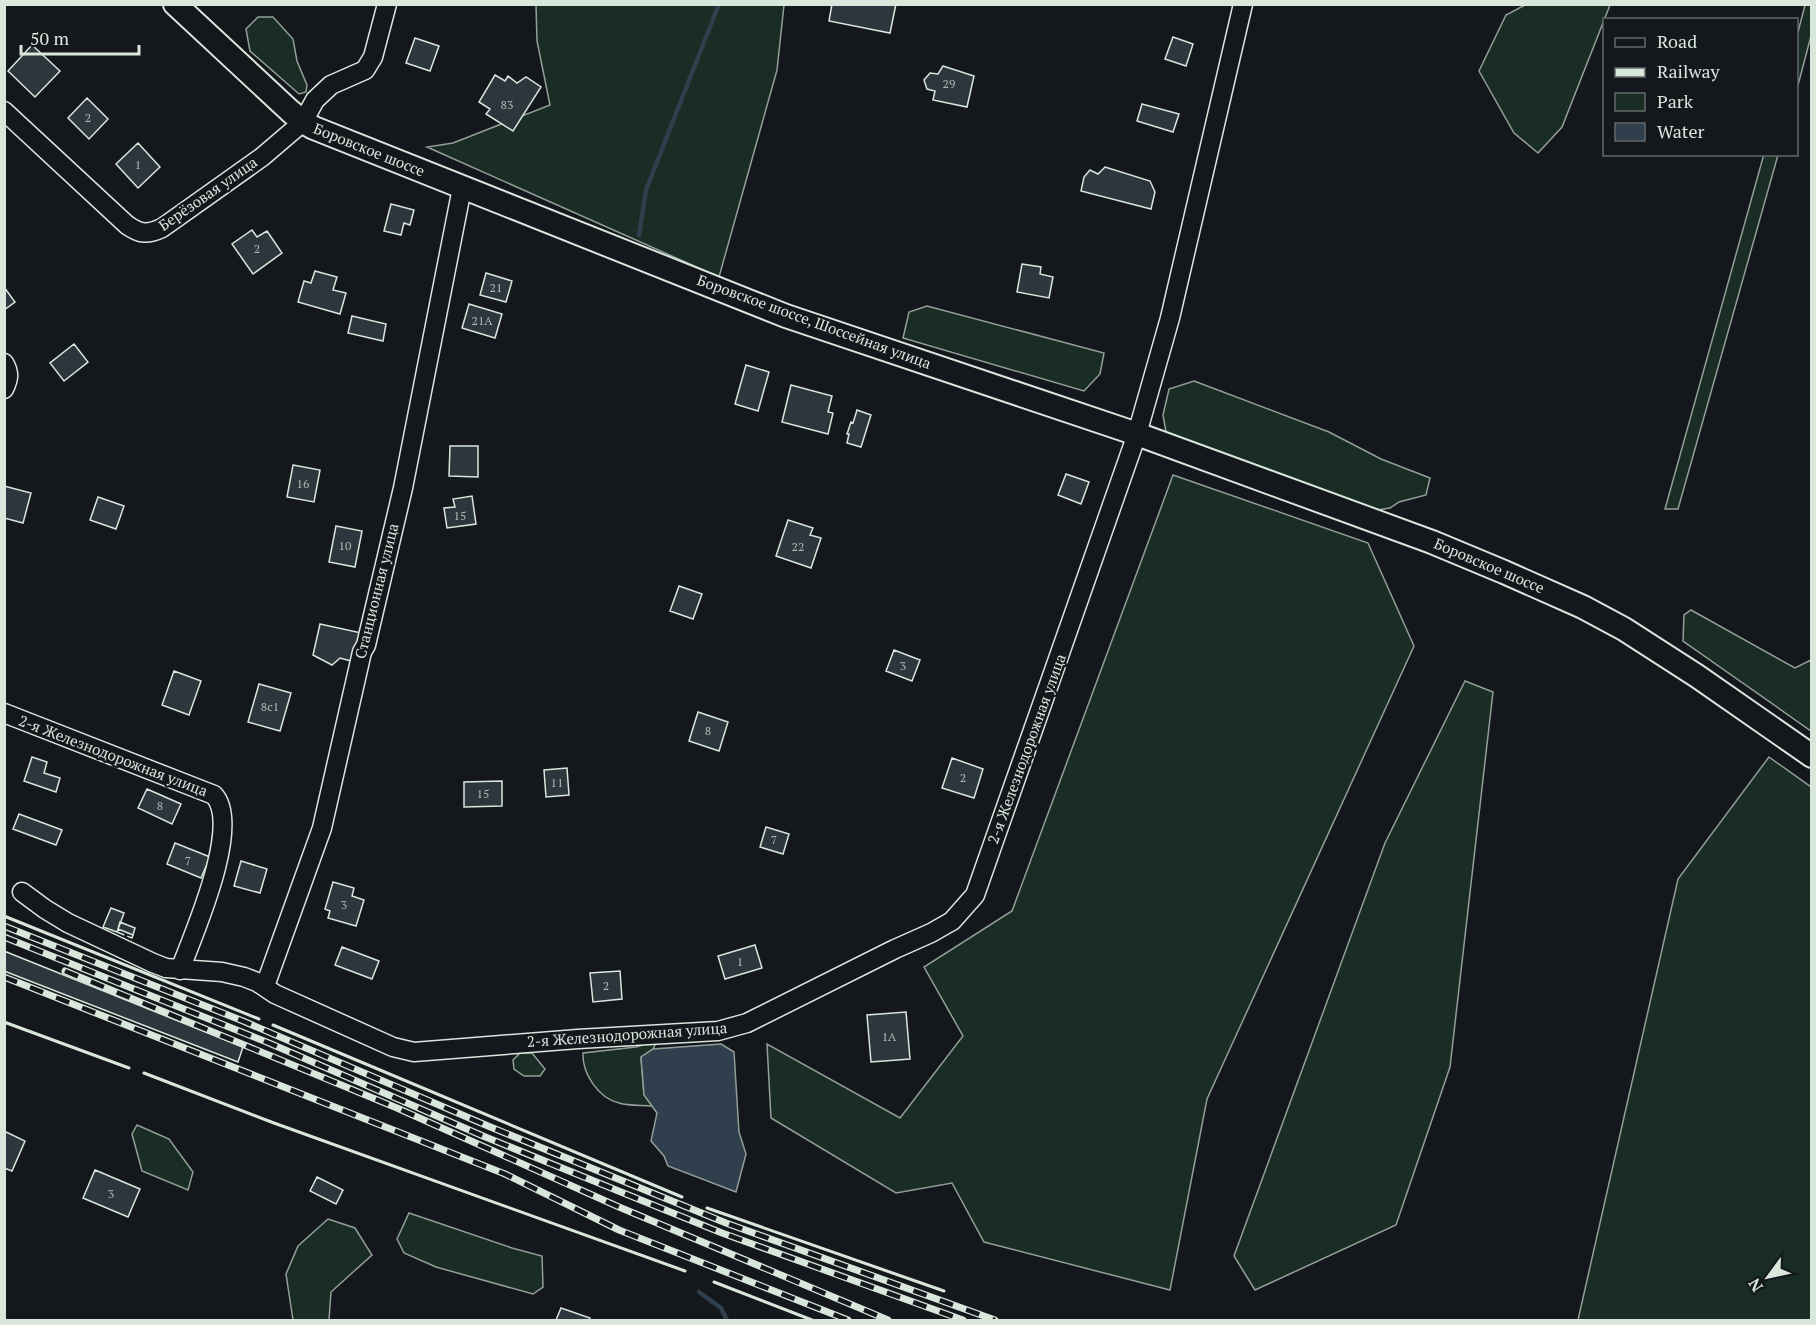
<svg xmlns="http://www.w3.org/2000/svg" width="1816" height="1325" font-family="'PT Serif',serif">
<rect width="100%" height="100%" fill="#14181c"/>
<!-- green -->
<path fill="#1a2d24" stroke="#939e99" stroke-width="1.5" d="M536 5H784L777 70 719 277 427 147 453 143 550 105 537 41Z
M1525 5H1610L1562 127 1538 153 1514 133 1479 71 1506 15Z
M1805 5H1811V36L1797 89V36Z
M258 17H273L293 39 297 61 307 85 306 92 299 94 250 51 246 29Z
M1764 154 1778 155 1678 509H1665Z
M927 306 1104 353 1100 374 1084 391 903 338 909 312Z
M1194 381 1329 432 1381 459 1430 478 1426 495 1399 502 1390 508 1377 510 1166 432 1163 415 1169 389Z
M1173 475 1368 543 1414 646 1207 1099 1170 1290 984 1242 952 1183 896 1193 771 1118 767 1044 900 1118 963 1036 924 967 1012 911Z
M1691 610 1795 668 1811 660V731L1683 641 1684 615Z
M1465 681 1493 692 1450 1067 1396 1225 1255 1290 1234 1256 1385 843Z
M1769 757 1811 787V1320H1578L1678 879Z
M657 1041 653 1049 641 1058 644 1094 652 1106C641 1105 629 1106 619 1103 598 1098 582 1073 583 1053L636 1047Z
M520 1053H532L545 1069 540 1076H524L514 1069 513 1060Z
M137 1125 169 1139 193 1172 188 1190 142 1171 132 1134Z
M409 1213 512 1248 542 1256 543 1287 533 1294 436 1267 404 1253 397 1239Z
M328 1219 355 1228 372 1255 331 1292 329 1320H293L286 1274 298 1246Z"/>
<!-- water -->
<path fill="#2f3f4d" stroke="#939e99" stroke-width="1.5" d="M721 1044 734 1052 739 1132 746 1154 736 1192 668 1166 664 1156 651 1141 657 1113 644 1095 641 1057 653 1049Z"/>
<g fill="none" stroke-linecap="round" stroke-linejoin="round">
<!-- stream -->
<path stroke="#2f3f4d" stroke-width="4.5" d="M639 235 646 190 719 4
M699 1292 721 1308 727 1320"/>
</g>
<!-- building -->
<path fill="#2c363c" stroke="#d8e6dc" stroke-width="1.5" d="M832 4H896L890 33 829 21Z
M1173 37 1193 44 1186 66 1165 59Z
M415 38 439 46 430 71 406 63Z
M32 45 60 71 35 97 8 71Z
M943 66 974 76 967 107 933 100 935 91 927 89 924 80 930 73 938 74Z
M495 75 505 81 508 76 517 83 526 77 541 87 513 131 486 114 490 109 479 102Z
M87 98 108 119 89 139 68 118Z
M1142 104 1179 114 1173 132 1137 121Z
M138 143 160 167 138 188 116 164Z
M1105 167 1150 181 1155 192 1151 209 1081 191 1084 177 1090 170 1098 174Z
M391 204 414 210 410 225 404 223 401 235 384 231Z
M252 230 257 237 267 231 282 253 253 274 232 244Z
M1022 264 1041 267 1040 274 1053 277 1049 298 1017 292Z
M315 271 337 277 333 290 346 293 340 314 298 302 304 281 311 283Z
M486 273 512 281 506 302 480 295Z
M4 287 15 302 4 310Z
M469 304 502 314 495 338 462 328Z
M352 316 386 324 383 341 348 333Z
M74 344 88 362 64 381 50 363Z
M746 365 769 372 758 411 735 404Z
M791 385 832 396 828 412 833 413 828 434 782 422Z
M857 410 871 415 861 447 847 443 849 434H847L851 422 853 423Z
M450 446H478V477L449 476Z
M293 465 320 470 314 502 287 497Z
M1066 474 1089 482 1081 504 1058 495Z
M4 486 31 493 23 523 4 518Z
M472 496 476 524 447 528 444 508 455 507 453 499Z
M98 497 124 506 116 529 90 520Z
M788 520 813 528 810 535 821 538 811 568 776 556Z
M336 526 362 531 355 567 329 562Z
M679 586 702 594 693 619 670 611Z
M320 624 366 634 362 652 353 650 351 661 340 658 332 665 313 655Z
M894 650 920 660 912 681 886 671Z
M174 671 201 681 189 715 162 705Z
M259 684 291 693 280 731 248 722Z
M698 712 728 722 719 751 689 741Z
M32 757 47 762 44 773 60 778 56 792 24 781Z
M952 758 983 769 974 798 942 788Z
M567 768 569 795 546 797 544 770Z
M502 781V806L464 807V782Z
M147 789 181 804 172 824 138 808Z
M19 814 62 830 56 845 13 829Z
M766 827 789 834 783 854 760 847Z
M175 843 210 857 201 878 167 864Z
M241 861 267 869 260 893 234 886Z
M333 882 354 888 352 896 364 900 356 926 328 918 330 911 325 909Z
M111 908 124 913 117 932 103 927Z
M120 922 135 928 133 935 118 929Z
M755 945 762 968 725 979 718 956Z
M342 947 379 961 372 979 335 965Z
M4 951 243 1047 238 1062 4 971Z
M620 971 622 999 593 1002 590 973Z
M906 1012 910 1059 871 1062 867 1015Z
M4 1131 25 1141 12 1171 4 1168Z
M95 1170 140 1189 128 1217 83 1198Z
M317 1177 343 1190 336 1204 310 1191Z
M561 1308 590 1318V1320H556Z"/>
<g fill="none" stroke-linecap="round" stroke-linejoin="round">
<defs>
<path id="minor" d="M4 111 127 225C140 234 147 235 162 228L262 157 303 122 315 100 331 85 365 70 373 57 387 4
M4 363C10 373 9 379 4 389
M4 713 214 795C242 826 193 935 180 970
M22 892 45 909 68 923 153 963 166 968 222 972 244 977 257 982 275 994 393 1047 414 1052 578 1039 718 1031 747 1023 895 949 931 933 952 921 975 895 1137 434 1170 318 1243 4
M265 986 322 828 362 652 366 645 403 488 462 188"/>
<path id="major" d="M175 4 290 111 303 122 314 128 786 316 1137 434 1432 542 1504 572 1583 607 1624 629 1697 676 1812 756"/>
</defs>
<!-- minor casing -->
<use href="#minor" stroke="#d8e6dc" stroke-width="21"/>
<!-- major casing -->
<use href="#major" stroke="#d8e6dc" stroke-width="26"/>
<!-- minor -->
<use href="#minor" stroke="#14181c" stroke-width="18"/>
<!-- major -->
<use href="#major" stroke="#14181c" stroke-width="22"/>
<defs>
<path id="rail" d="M4 926 243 1021 488 1126 726 1223 995 1320
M4 937 269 1043 483 1136 722 1233 963 1320
M65 971 397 1108 619 1207 888 1320
M4 977 505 1174 619 1230 848 1320"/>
</defs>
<!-- rail casing -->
<use href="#rail" stroke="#d8e6dc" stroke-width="7"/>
<!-- rail -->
<use href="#rail" stroke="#14181c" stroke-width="4.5" stroke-dasharray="14" stroke-linecap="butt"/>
<!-- fence -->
<path stroke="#d8e6dc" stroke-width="1.5" stroke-dasharray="8 3" stroke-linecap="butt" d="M117 932 132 938 133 935"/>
<!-- wall -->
<path stroke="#d8e6dc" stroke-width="3" d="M4 916 259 1019
M4 1022 129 1068
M273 1025 682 1197
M144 1073 274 1123 685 1271
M707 1208 944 1291
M714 1282 812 1320"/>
</g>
<g text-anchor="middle" stroke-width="4.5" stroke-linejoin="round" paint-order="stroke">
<!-- number labels -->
<g font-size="12" fill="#adbab4">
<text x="949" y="88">29</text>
<text x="507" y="109">83</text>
<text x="88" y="122">2</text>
<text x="138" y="169">1</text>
<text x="257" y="253">2</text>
<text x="496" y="292">21</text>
<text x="482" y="325">21А</text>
<text x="303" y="488">16</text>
<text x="460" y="520">15</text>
<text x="345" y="550">10</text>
<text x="798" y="551">22</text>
<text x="903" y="670">3</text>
<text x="270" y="711">8с1</text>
<text x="708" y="735">8</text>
<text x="963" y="782">2</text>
<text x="557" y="787">11</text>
<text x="483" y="798">15</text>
<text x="160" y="810">8</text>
<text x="774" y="844">7</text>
<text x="188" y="865">7</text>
<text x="344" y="909">3</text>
<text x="740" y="966">1</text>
<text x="606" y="990">2</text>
<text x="889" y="1041">1А</text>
<text x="111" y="1198">3</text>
</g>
<!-- street labels -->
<g font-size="15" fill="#d8e6dc" stroke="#14181c">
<text transform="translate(369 150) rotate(22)" y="5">Боровское шоссе</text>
<text transform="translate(208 194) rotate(-35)" y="5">Берёзовая улица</text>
<text transform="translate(814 322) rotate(20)" y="5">Боровское шоссе, Шоссейная улица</text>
<text transform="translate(1489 566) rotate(23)" y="5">Боровское шоссе</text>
<text transform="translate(377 591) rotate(-76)" y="5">Станционная улица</text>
<text transform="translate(1027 749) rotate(-70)" y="5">2-я Железнодорожная улица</text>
<text transform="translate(113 756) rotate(21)" y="5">2-я Железнодорожная улица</text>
<text transform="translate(627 1035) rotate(-4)" y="5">2-я Железнодорожная улица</text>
</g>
</g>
<!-- border -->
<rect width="1816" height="1325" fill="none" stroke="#d8e6dc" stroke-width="12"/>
<!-- legend -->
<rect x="1603" y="18" width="195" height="138" fill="#14181c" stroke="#626a69" stroke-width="1.5"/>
<rect x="1615" y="38" width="30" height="9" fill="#14181c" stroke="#626a69" stroke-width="1.5"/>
<text x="1657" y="48" font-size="18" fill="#d8e6dc">Road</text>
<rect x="1615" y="68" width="30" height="9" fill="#d8e6dc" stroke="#626a69" stroke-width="1.5"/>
<text x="1657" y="78" font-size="18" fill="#d8e6dc">Railway</text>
<rect x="1615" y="93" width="30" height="18" fill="#1a2d24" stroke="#626a69" stroke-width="1.5"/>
<text x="1657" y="108" font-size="18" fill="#d8e6dc">Park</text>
<rect x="1615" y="123" width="30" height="18" fill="#2f3f4d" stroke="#626a69" stroke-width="1.5"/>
<text x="1657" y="138" font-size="18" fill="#d8e6dc">Water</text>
<!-- north arrow -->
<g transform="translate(1768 1277) rotate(237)" stroke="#14181c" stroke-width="4.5" paint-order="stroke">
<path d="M0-4.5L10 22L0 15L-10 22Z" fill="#d8e6dc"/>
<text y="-9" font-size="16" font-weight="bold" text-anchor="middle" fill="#d8e6dc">N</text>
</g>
<!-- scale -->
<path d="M21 45v9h118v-9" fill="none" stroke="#d8e6dc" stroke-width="3"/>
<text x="30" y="45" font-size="18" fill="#d8e6dc" stroke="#14181c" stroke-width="4.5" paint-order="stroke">50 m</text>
</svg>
